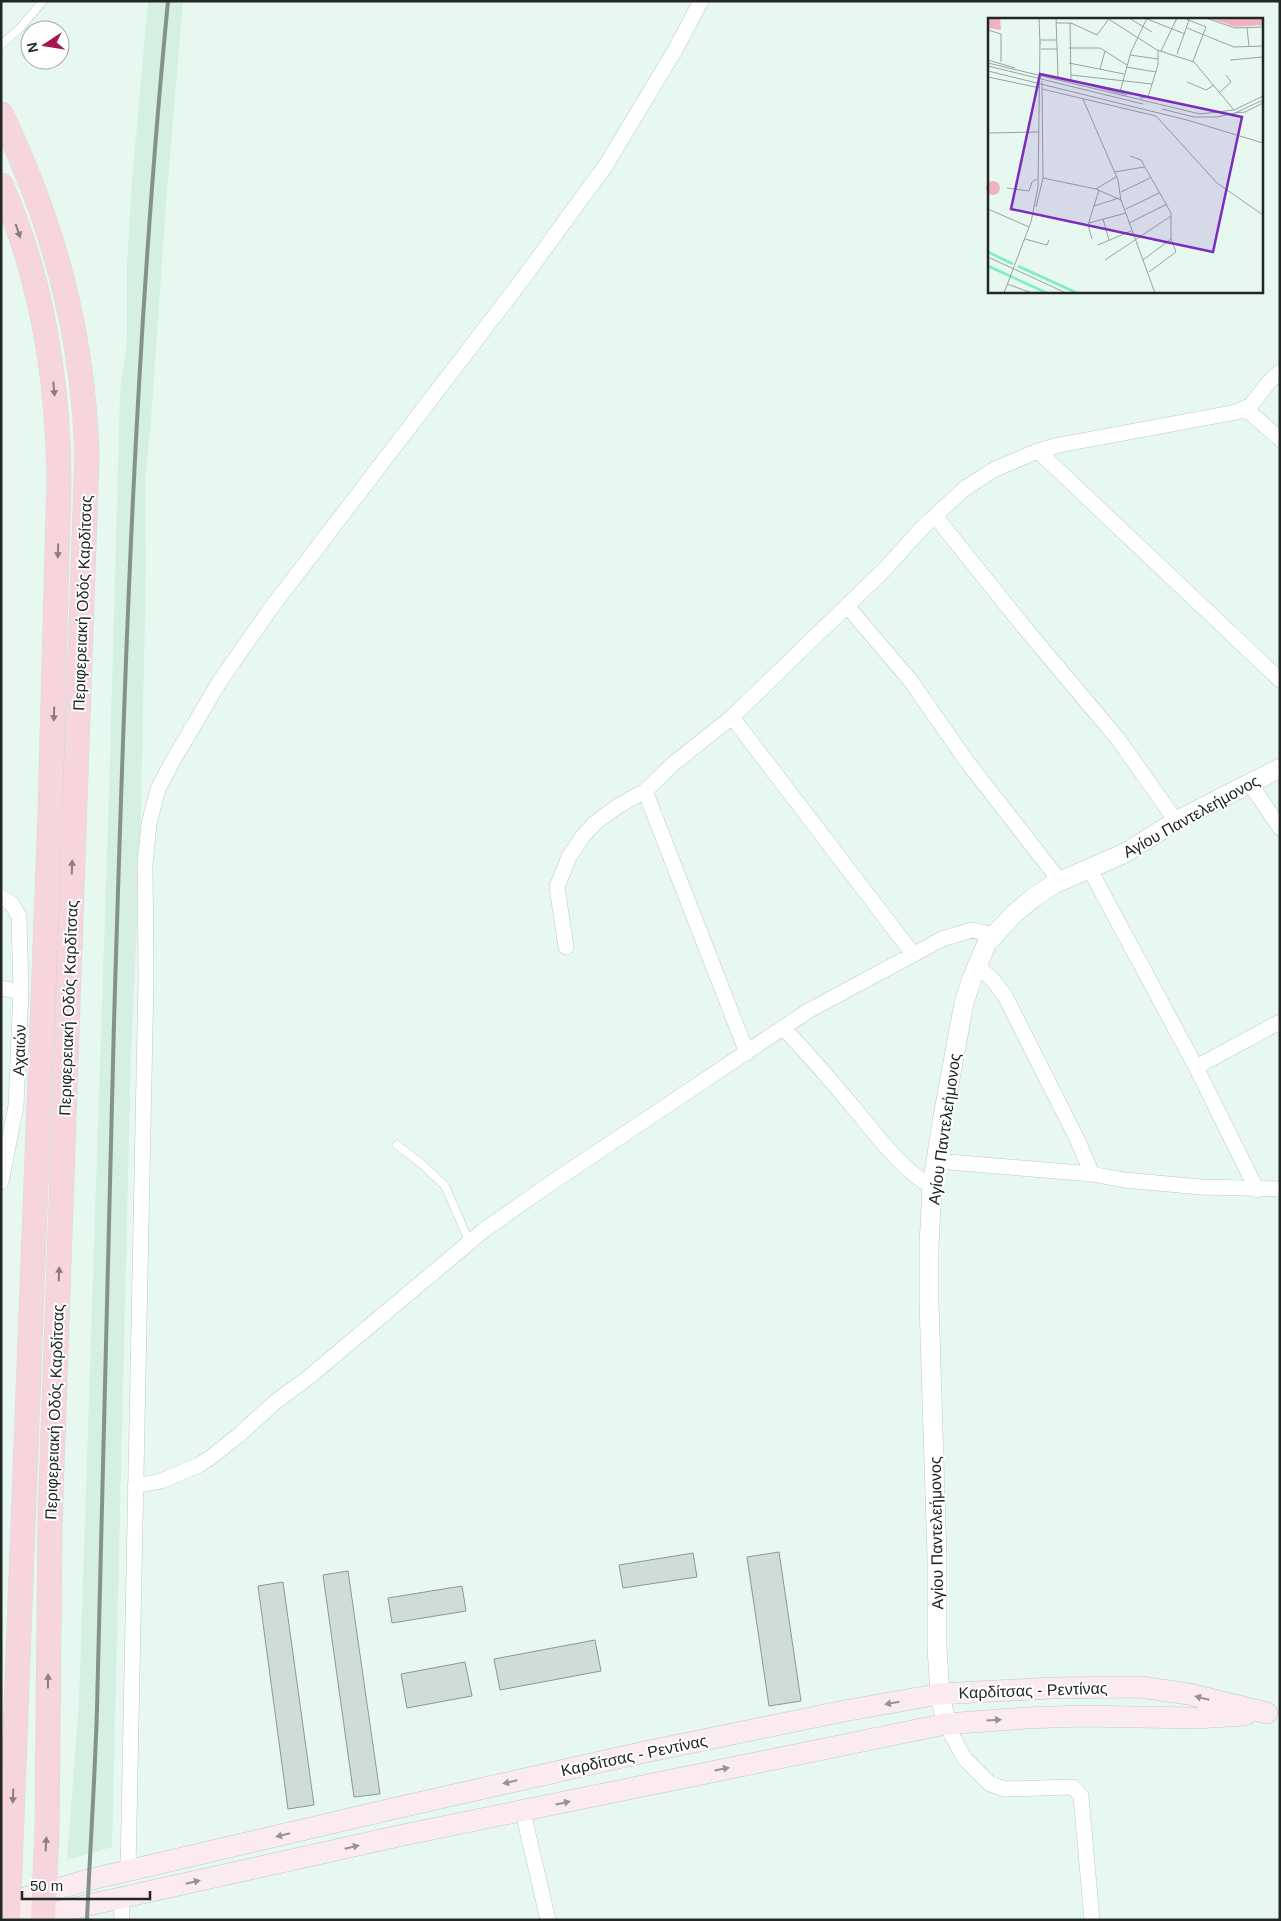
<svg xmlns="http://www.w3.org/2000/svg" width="1281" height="1921" font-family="Arial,sans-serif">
<rect width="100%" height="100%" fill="#e7f8f0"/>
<!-- built -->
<path fill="#d6efe3" d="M148 1H183L166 204 151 421 145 481 146 563 140 859 131 1053 112 1847 67 1860 79 1701 110 761 120 392 127 342V264L132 181Z"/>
<!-- building -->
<path fill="#ceded6" stroke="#8a9992" d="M779 1552 801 1701 769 1706 747 1557Z
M693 1553 697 1577 623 1588 619 1565Z
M348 1571 380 1794 354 1797 323 1575Z
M283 1582 314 1805 288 1809 258 1586Z
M462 1586 466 1611 392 1623 388 1598Z
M595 1640 601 1671 500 1690 494 1659Z
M465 1662 472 1696 407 1708 401 1674Z"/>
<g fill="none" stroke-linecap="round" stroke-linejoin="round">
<defs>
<path id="service" d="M1 45 20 28 43 1
M397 1145 423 1165 445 1186 469 1241"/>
<path id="minor" d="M1246 409 1280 439
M1038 451 1280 680
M935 516 1024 627 1118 739 1176 821
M847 606 910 680 968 763 1060 881
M732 717 913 954
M1249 782 1280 828
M645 791 747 1053
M1089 868 1196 1067 1257 1190
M1 897 11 903 19 916 21 992 16 1106 1 1182
M566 947 557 887 569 857 583 836 595 823 618 806 645 791 673 764 732 717 885 569 922 528 964 489 995 469 1038 451 1059 445 1237 412 1251 405 1270 381 1280 372
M977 966 993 980 1005 996 1077 1139 1092 1174
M1 988 21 992
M783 1028C810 1055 834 1084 859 1114 881 1141 902 1169 932 1187
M1196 1067 1280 1022
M937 1161 1092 1174 1124 1180 1201 1187 1280 1189
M135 1486 161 1481 199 1465 210 1458 240 1434 274 1403 309 1377 484 1230 554 1181 808 1011 942 939 972 930 995 935
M946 1724 964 1758 990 1784 1005 1789 1073 1787 1081 1796 1092 1920
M523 1812 548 1920
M128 1871 146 978 145 864 149 824 158 789 175 757 220 681 271 608 522 280 606 165 674 52 701 1
M121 1898 122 1920"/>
<path id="tertiary" d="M946 1724 940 1694 937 1647V1557L929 1302V1246L932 1187 942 1122 964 1003 972 978 987 943 1015 913 1033 898 1054 884 1125 853 1176 821 1280 768"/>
<path id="secondary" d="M1 1905 88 1880 396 1808 640 1753 844 1711 940 1694 1051 1688 1140 1687 1189 1694 1267 1713
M21 1920 403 1835 946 1724 1026 1718 1081 1716 1196 1718 1245 1715"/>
<path id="primary" d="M1 114C11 133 19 154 27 173 64 264 84 358 87 455L50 1521 47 1830 43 1920
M1 185C42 278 58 379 59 480L50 816 8 1920"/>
</defs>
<!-- service casing -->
<use href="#service" stroke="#bcccc4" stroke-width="9"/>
<!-- minor casing -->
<use href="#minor" stroke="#bcccc4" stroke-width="16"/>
<!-- tertiary casing -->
<use href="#tertiary" stroke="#bcccc4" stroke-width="20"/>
<!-- secondary casing -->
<use href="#secondary" stroke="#bcccc4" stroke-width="22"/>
<!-- primary casing -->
<use href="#primary" stroke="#d7d8d8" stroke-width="25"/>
<!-- service -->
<use href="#service" stroke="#fff" stroke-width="8"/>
<!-- minor -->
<use href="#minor" stroke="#fff" stroke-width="15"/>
<!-- tertiary -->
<use href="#tertiary" stroke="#fff" stroke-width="19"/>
<!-- secondary -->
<use href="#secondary" stroke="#fbeaee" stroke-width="21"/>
<!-- primary -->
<use href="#primary" stroke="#f7d5dd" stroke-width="24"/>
<!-- rail -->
<path stroke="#85918c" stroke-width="4" d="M87 1920C90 1849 95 1778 97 1708 103 1479 108 1251 114 1023 124 682 135 341 168 1"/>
</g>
<!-- one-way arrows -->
<defs><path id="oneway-solid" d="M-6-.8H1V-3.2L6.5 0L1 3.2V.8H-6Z" transform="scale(1.25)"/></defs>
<g fill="#8c7e80">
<use href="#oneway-solid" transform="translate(18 231) rotate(71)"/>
<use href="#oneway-solid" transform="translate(54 389) rotate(84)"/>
<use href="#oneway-solid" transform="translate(58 551) rotate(91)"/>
<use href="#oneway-solid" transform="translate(54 714) rotate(92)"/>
<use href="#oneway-solid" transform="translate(72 867) rotate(-88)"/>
<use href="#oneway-solid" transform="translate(59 1274) rotate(-88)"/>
<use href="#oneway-solid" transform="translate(48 1681) rotate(-89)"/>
<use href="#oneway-solid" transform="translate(13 1796) rotate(92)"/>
<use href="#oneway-solid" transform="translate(46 1844) rotate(-87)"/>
</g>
<g fill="#999293">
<use href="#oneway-solid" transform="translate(1202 1698) rotate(-166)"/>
<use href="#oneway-solid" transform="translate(892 1703) rotate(170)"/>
<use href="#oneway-solid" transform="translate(994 1720) rotate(-4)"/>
<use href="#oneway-solid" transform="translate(722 1769) rotate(-11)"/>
<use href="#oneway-solid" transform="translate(510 1782) rotate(167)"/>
<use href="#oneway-solid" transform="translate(563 1803) rotate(-12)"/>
<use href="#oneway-solid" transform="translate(283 1835) rotate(166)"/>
<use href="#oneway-solid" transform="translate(352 1847) rotate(-13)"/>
<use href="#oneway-solid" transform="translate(193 1882) rotate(-13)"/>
</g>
<g text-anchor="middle" stroke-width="4" stroke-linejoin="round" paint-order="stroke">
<!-- street labels -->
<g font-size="16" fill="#212724" stroke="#fff">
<text transform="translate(82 603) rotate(-88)" y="6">Περιφερειακή Οδός Καρδίτσας</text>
<text transform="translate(1191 816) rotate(-29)" y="6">Αγίου Παντελεήμονος</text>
<text transform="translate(68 1008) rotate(-88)" y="6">Περιφερειακή Οδός Καρδίτσας</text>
<text transform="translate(19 1050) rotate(-88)" y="6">Αχαιών</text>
<text transform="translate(944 1129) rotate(-82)" y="6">Αγίου Παντελεήμονος</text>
<text transform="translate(54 1412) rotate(-88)" y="6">Περιφερειακή Οδός Καρδίτσας</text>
<text transform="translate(936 1533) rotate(-91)" y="6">Αγίου Παντελεήμονος</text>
<text transform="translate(1033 1690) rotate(-2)" y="6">Καρδίτσας - Ρεντίνας</text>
<text transform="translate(634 1755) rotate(-12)" y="6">Καρδίτσας - Ρεντίνας</text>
</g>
</g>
<!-- overview -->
<g transform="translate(988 18)">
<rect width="275" height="275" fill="#e7f8f0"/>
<path d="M0 0H12L13 12 0 10ZM222 0H275V7L247 9ZM-2 170a7 7 0 1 1 14 0a7 7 0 1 1-14 0Z" fill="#f1b3c2"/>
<path fill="none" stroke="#7eeec0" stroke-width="2.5" d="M0 234 25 246M0 248 59 275M30 248 89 275"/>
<path fill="none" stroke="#98a49e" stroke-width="1" d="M51 0 52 26M68 0 70 59 139 77M119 0 169 32 206 44 246 92M141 0 164 14M196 0 218 9 205 43M218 0 247 10 275 9M159 1 197 16M68 5H83L109 17 120 2M82 5 83 62M199 10 246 29 275 28M259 10 261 28M0 12 13 16V44M52 22H68M81 30H112L139 47M53 31H69M173 33 189 0M189 36 201 2M142 37 170 41M0 42 27 50M242 42 275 39M0 45 212 96 246 92 275 78M81 45 136 56M0 48 155 86M138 49 168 54M112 51 117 33M0 53 199 102 275 125M83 57 164 66M0 59 52 70M199 64 218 72 226 67M54 71 168 98 229 165 275 197M132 74 143 34 159 0M232 74 243 64 238 57M152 80 160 79 170 47V32M95 81 130 162 133 183M174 91 206 99H229L247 95 275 82M247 95 257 94 275 85M0 115 51 114M142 138 153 142 183 195V221L188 234 161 254M127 154 156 149M55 160 108 171 133 182 167 275M19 170 41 173 44 164 49 161M108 171 128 159M133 174 162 160M106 188 131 180M48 189 55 160 54 63M0 191 41 209M138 191 171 175M115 201 121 222M101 205 138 195M141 205 179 186M37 221 59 227 61 222M104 221 100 207 111 172M110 227 143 213M0 239 78 275M117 242 183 198M155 242 183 221M19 266 44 275M16 275 43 204 50 169 52 24"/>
<path fill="#7b2cbf" fill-opacity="0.15" stroke="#7b2cbf" stroke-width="2.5" d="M52 56 254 99 225 234 23 191Z"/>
<rect width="275" height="275" fill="none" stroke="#212724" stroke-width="2.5"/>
</g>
<!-- border -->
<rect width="1281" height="1921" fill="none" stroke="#212724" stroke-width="5"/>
<!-- north arrow -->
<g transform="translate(45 45) rotate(258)"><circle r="24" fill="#ffffff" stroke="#a6a9a7"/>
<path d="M0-4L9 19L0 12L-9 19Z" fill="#a71653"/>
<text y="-8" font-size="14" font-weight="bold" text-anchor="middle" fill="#212724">N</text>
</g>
<!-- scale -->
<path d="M22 1891v8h128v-8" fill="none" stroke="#212724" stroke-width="2.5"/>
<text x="30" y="1891" font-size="15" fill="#212724" stroke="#ffffff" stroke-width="4" paint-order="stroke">50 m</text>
</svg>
